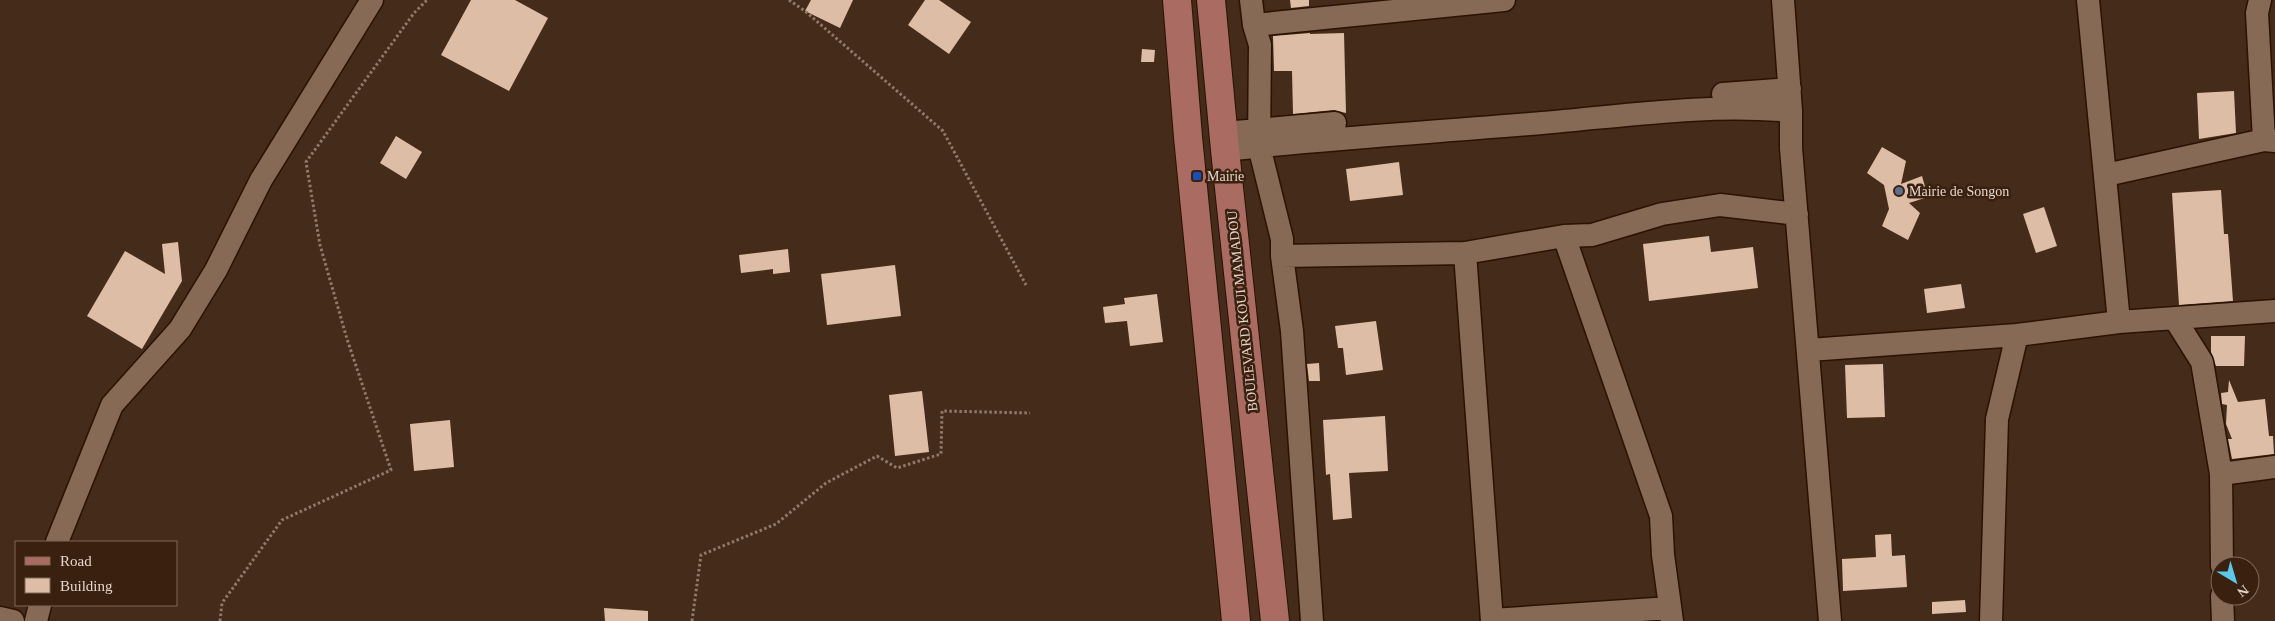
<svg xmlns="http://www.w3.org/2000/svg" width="2275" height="621" font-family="'Times New Roman',serif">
<rect width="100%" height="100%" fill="#452b19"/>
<!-- building -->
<path fill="#debda7" d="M471 0H515L548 18 509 91 441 55Z
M811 0H853L840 28 805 11Z
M925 0H939L971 22 949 54 908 25Z
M1290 0H1309V6L1291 8Z
M1310 33V34L1344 33 1346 113 1334 110 1293 114 1292 71H1274L1273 36Z
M1142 49 1155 50 1154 62H1141Z
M2234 91 2236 133 2199 139 2197 93Z
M396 136 422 152 406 179 380 163Z
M1882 147 1906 161 1901 184 1922 176 1928 197 1909 203 1920 213 1908 240 1882 226 1889 209 1884 185 1867 173Z
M1399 162 1403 195 1350 201 1346 169Z
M2221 190 2224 234H2228L2233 301 2179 305 2172 193Z
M2044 207 2057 246 2036 253 2023 214Z
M1709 236 1711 252 1753 247 1758 288 1649 301 1643 244Z
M178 242 182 281 142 349 87 316 125 251 165 274 162 244Z
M788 249 790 272 773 274V269L741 273 739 255Z
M895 265 901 316 827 325 821 274Z
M1961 284 1965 308 1927 313 1924 289Z
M1157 294 1163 342 1130 346 1127 321 1105 323 1103 307 1125 304 1124 298Z
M1376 321 1383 370 1346 375 1343 348H1338L1335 326Z
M2211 336H2245L2244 366H2216L2211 352Z
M1319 363 1320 381H1309L1307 364Z
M1883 364 1885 417 1847 418 1845 365Z
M2229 380 2238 402 2265 399 2269 436H2273L2274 454 2232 459 2228 439H2232L2226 424 2227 405 2222 404 2221 393 2228 392Z
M922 391 929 452 895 456 889 395Z
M1385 416 1388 471 1349 473 1352 518 1333 520 1330 474 1326 475 1323 420Z
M450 420 454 467 414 471 410 424Z
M1891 534 1892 556 1905 555 1907 587 1843 591 1842 559 1876 557 1875 535Z
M1965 600 1966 612 1932 614V602Z
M604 608 648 611V621H605Z"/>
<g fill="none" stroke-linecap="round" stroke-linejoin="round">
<defs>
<path id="minor" d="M1251 0 1254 25 1260 45 1259 146 1282 239V256L1292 331 1312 621
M1783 0 1791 111V148L1830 621
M2260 0 2257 13 2264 140
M1254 25 1504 0
M1723 94 1790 89
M1224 133 1335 123
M1225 150C1331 138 1436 132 1542 123 1624 116 1709 103 1791 111
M2106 175 2264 140 2275 141
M1564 236 1661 516 1663 555 1672 621
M1465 253 1492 621
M1282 256 1465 253 1564 236 1592 235 1662 214 1720 205 1797 214
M2175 319 2202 362 2221 474 2222 566
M2119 322 2275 311
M1809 350 2017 335 2119 322 2088 0
M2221 474 2275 467
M57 542 112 405 180 329 216 270 261 180 372 0
M2222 596 2223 621
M0 618 13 621
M1492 620 1670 608
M36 621 40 605
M1991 621 1997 419 2017 335"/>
<path id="major" d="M1177 0 1188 137 1236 621
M1211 0 1225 150 1275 621"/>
</defs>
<!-- minor casing -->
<use href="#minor" stroke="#2a1302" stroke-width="25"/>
<!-- major casing -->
<use href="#major" stroke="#2a1302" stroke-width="30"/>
<!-- path -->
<path stroke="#8f7a6b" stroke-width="3" stroke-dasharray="2.5 2.5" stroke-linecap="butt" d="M789 0 805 11 943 131 1026 285
M220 621 222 603 282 520 391 470 347 339 320 245 306 162 414 13 427 0
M692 621 701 555 776 524 826 483 877 456 897 468 941 454 942 411 1030 413"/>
<!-- minor -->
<use href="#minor" stroke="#876a56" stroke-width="22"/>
<!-- major -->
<use href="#major" stroke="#aa6c62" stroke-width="28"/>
</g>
<!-- markers -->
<rect fill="#1a4fb4" stroke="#3a210f" stroke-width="2" x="1192" y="171" width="10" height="10" rx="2.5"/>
<circle fill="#5c6f8a" stroke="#3a210f" stroke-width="2" cx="1899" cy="191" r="5"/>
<g text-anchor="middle" stroke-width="5" stroke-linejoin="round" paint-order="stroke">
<!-- poi labels -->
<g font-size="14" fill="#e4d4c9" stroke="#3a210f" text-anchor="start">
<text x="1207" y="181">Mairie</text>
<text x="1909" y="196">Mairie de Songon</text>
</g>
<!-- street labels -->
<g font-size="14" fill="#e4d4c9" stroke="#3a210f">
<text transform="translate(1242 311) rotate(-96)" y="5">BOULEVARD KOUI MAMADOU</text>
</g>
</g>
<!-- legend -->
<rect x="15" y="541" width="162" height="65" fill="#3a210f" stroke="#7e6959"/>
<rect x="25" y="557" width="25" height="8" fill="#aa6c62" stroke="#7e6959"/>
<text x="60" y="566" font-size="15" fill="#e4d4c9">Road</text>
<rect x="25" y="578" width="25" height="15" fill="#debda7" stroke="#7e6959"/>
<text x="60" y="591" font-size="15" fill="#e4d4c9">Building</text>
<!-- north arrow -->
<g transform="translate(2235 581) rotate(142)"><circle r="24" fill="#3a210f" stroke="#7e6959"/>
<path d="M0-4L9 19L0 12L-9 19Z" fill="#5cc7e8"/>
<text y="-8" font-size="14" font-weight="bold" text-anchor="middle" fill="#e4d4c9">N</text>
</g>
</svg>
